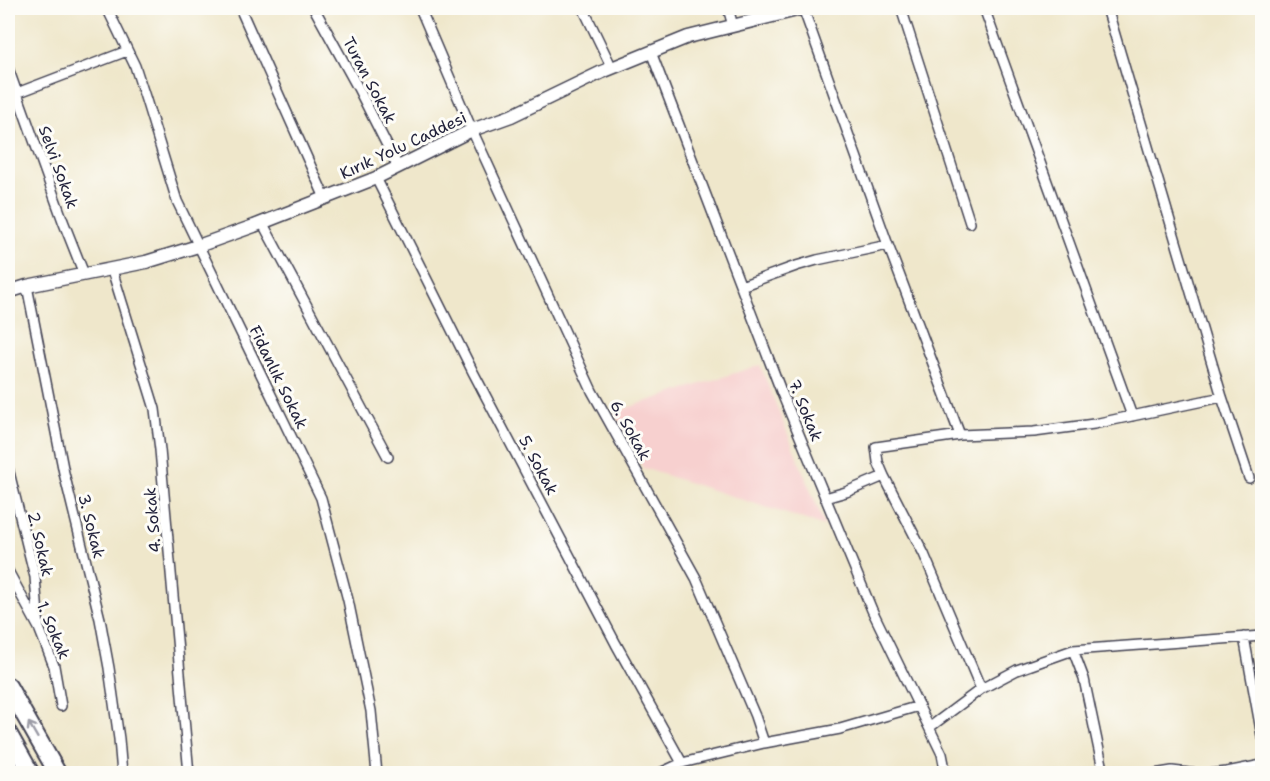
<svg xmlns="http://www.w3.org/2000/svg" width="1270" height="781" font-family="'Shantell Sans',sans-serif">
<rect width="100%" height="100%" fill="#fdfcf7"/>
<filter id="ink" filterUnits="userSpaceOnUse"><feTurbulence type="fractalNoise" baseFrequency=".0167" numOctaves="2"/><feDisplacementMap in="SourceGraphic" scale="12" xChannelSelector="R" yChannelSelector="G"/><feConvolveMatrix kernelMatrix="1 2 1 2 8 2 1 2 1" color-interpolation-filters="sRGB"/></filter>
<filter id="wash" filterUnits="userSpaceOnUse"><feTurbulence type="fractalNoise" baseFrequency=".008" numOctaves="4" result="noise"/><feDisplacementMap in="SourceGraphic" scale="24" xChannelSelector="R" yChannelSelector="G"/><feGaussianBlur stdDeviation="1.35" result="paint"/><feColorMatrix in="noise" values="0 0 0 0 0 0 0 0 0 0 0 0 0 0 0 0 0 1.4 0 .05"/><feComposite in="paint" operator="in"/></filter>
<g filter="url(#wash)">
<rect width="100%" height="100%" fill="#efe7cb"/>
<!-- built -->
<path fill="#f7d0cf" d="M760 365 825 526 643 468 614 412Z"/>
</g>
<g filter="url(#ink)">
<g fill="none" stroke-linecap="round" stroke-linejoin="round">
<defs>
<path id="street" d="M107 8 135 66 146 100 177 201 321 498 348 600 371 711 377 774
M240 8 325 198
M314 8 358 88 398 167
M420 8 472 130 592 391 696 578 755 716 764 743
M583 8 612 68
M728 8 733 26
M803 8 888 245 960 435
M901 8 970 223
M984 8 1132 416
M1107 8 1222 397 1249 478
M651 52 781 391 872 610 942 754 946 774
M8 68 63 221 84 274
M17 93 127 51
M376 178 473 372 616 644 682 763
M262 222 388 457
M112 270 155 409 160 450 189 774
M27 286 64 473 100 619 109 668 119 739 122 774
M741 286 796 266 817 260 888 245
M8 468 35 577 39 628
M884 476 924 554 981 689
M825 498 846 492 884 476 878 462 876 447 960 435 1034 432 1094 424 1222 397
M8 571 39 628 54 666 61 706
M1244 637 1262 736
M1073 650 1084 679 1104 774
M930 727 981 689 1017 670 1073 650 1262 636
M658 774 682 763 764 743 840 729 919 706
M1154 774 1172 771 1197 774
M1210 774 1227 772 1262 765"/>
<path id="secondary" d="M8 292 27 286 146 262 198 246 254 226 376 178 472 130 511 116 602 72 688 37 805 8"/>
<path id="highway" d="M8 686 58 774
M8 733 31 774"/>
</defs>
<!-- street casing -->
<use href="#street" stroke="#414051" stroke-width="12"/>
<!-- secondary casing -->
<use href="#secondary" stroke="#414051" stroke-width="15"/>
<!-- highway casing -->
<use href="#highway" stroke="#414051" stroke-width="20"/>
<!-- street -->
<use href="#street" stroke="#fff" stroke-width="9"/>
<!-- secondary -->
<use href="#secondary" stroke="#fff" stroke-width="12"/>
<!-- highway -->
<use href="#highway" stroke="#fff" stroke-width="16"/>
</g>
<!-- one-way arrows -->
<defs><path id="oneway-shaft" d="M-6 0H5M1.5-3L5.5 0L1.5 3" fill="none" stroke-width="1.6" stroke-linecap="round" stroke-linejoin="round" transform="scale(1.5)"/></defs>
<use stroke="#9c9ca7" href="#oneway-shaft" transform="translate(33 730) rotate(-120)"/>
</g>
<g text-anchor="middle" stroke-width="6" stroke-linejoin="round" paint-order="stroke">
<!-- street labels -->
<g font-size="16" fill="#22223b" stroke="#fdfcf7">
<text transform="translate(370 80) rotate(62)" y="6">Turan Sokak</text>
<text transform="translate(403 145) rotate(-25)" y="6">Kırık Yolu Caddesi</text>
<text transform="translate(59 167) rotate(70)" y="6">Selvi Sokak</text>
<text transform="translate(279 377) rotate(64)" y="6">Fidanlık Sokak</text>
<text transform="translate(806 410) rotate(68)" y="6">7. Sokak</text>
<text transform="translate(631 430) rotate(61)" y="6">6. Sokak</text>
<text transform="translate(539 465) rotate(62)" y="6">5. Sokak</text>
<text transform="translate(152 520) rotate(-95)" y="6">4. Sokak</text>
<text transform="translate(92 526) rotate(76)" y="6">3. Sokak</text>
<text transform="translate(41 544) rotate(77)" y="6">2. Sokak</text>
<text transform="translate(54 630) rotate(67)" y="6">1. Sokak</text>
</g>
</g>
<!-- margin -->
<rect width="1270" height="781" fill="none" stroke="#fdfcf7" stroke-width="30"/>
</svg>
